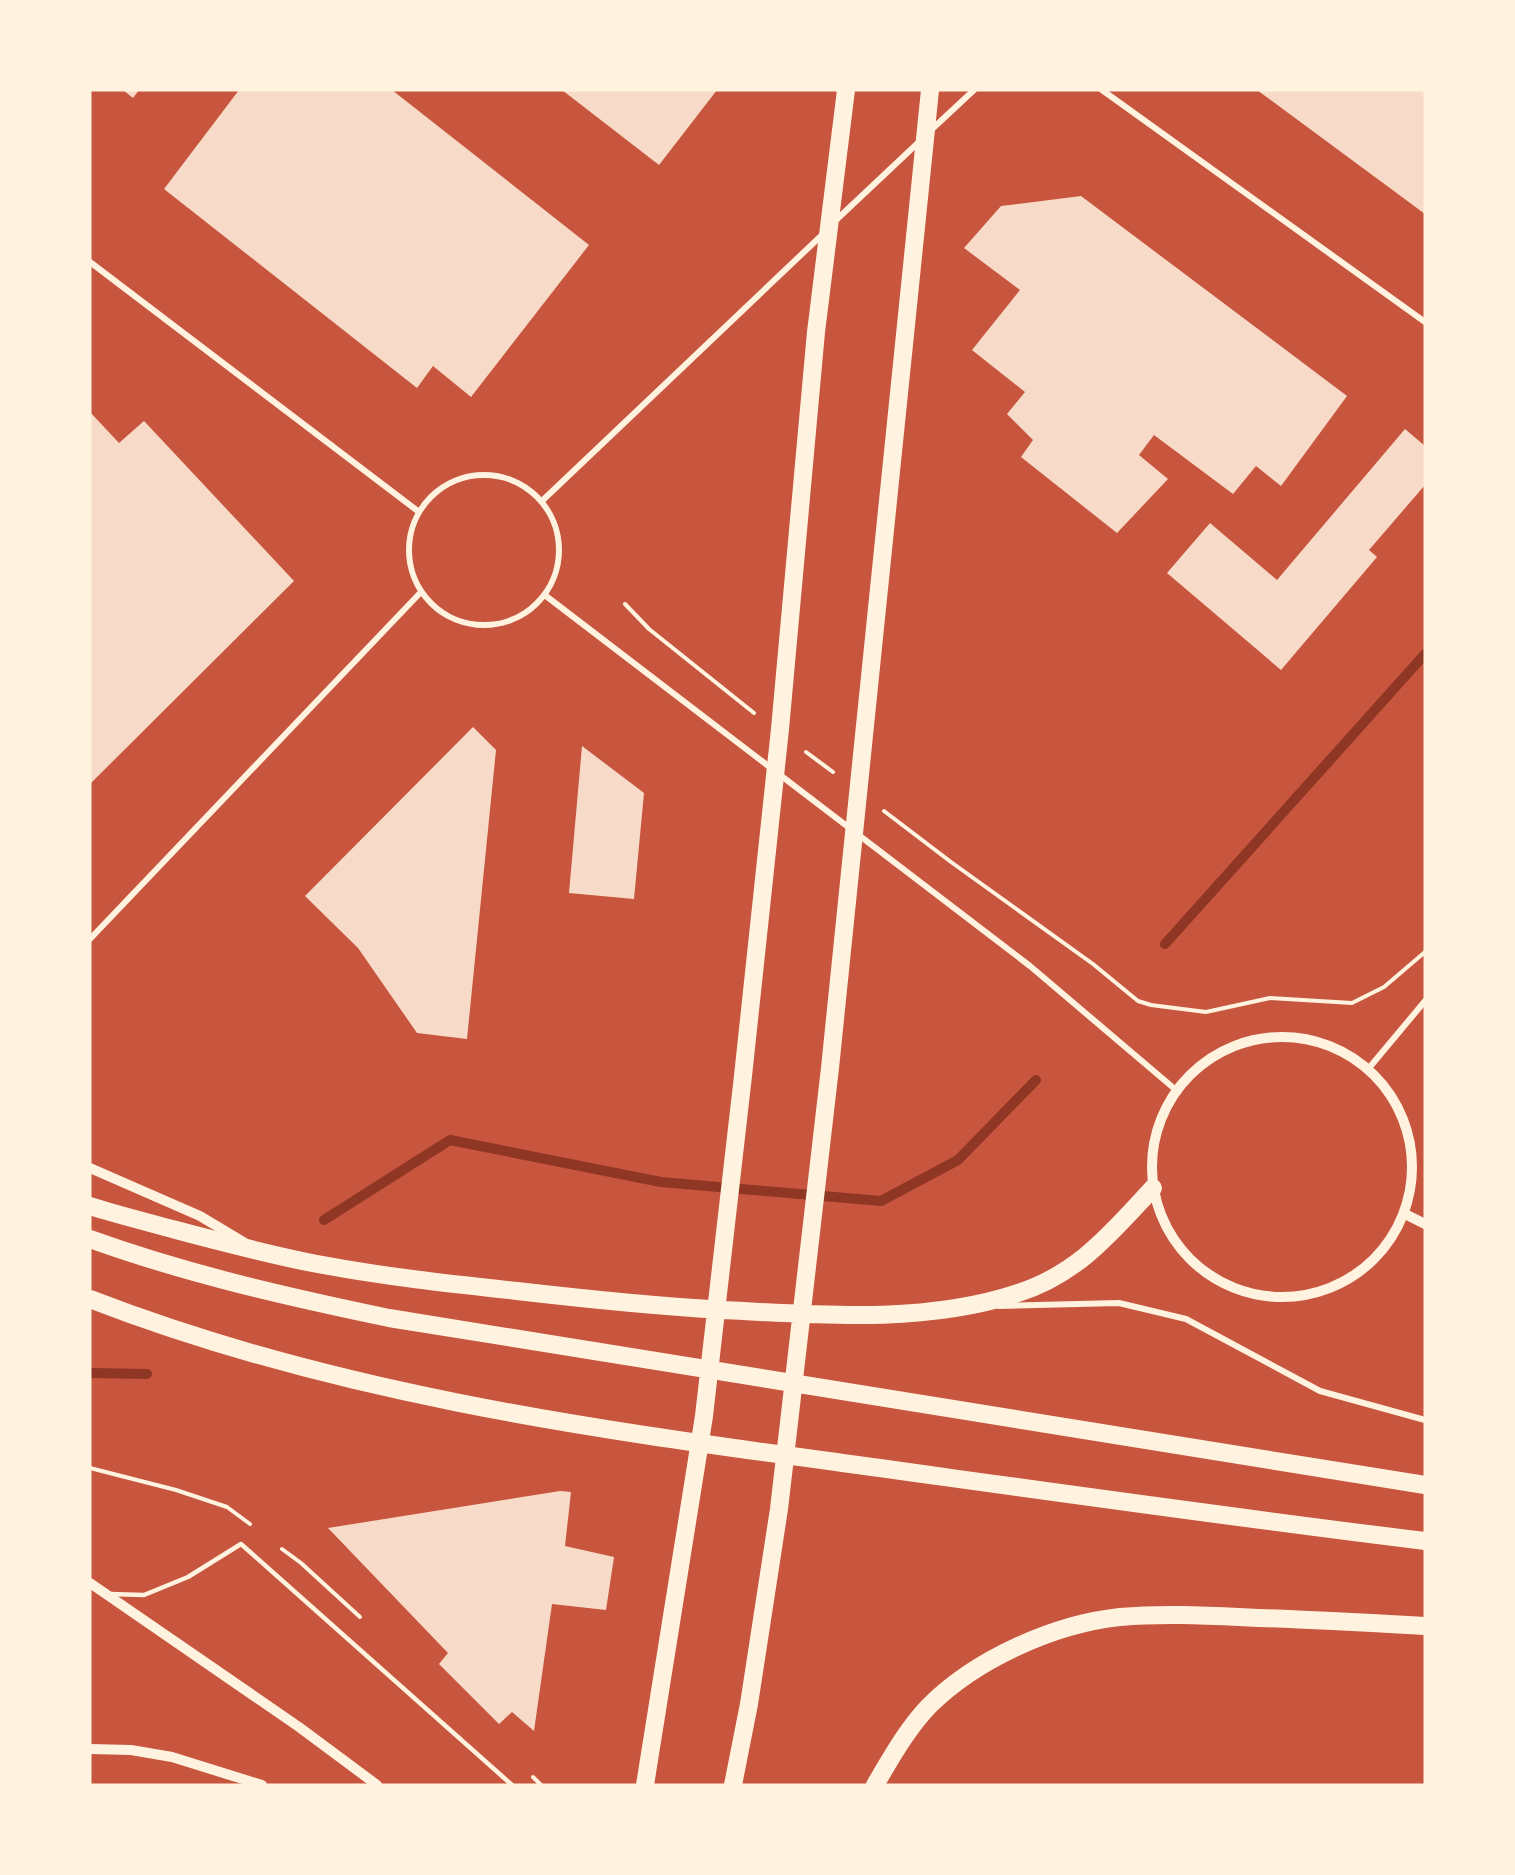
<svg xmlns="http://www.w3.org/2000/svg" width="1515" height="1875" font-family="'Asap Condensed',sans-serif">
<rect width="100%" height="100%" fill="#c8553d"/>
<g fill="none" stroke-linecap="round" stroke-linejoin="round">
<!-- stream -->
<path stroke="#8f3625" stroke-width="10" d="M1165 944 1425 654
M324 1220 450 1140 661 1182 881 1201 958 1160 1036 1080
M90 1373 147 1374"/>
</g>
<!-- building -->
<path fill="#f7dbc8" d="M123 90H139L133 98Z
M239 90H392L589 245 471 397 433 366 417 388 164 189Z
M562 90H717L659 165Z
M1257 90H1425V214Z
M1081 196 1347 396 1281 486 1256 466 1233 494 1154 435 1139 455 1168 479 1117 533 1021 457 1033 440 1007 414 1025 392 972 350 1020 290 964 248 1001 206Z
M90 412 119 443 144 421 294 581 90 784Z
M1405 429 1425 446V485L1369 550 1377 557 1281 670 1167 573 1210 523 1277 580Z
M473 727 496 750 467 1039 417 1033 358 948 305 896Z
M582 746 644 793 634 899 569 893Z
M560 1491 571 1492 565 1546 614 1557 606 1610 552 1604 534 1731 512 1712 499 1724 439 1664 448 1653 328 1528Z"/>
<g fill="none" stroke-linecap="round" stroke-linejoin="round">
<!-- path -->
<path stroke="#fff3e0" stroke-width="4" d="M625 604 649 629 754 713
M806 752 833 772
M884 811 951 862 1093 964 1138 1001 1151 1005 1206 1012 1270 998 1352 1003 1384 987 1425 952
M90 1468 176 1490 227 1507 250 1524
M282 1549 301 1563 360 1617
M533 1777 541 1785"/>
<!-- service -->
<path stroke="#fff3e0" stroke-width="4.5" d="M109 1594 144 1595 188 1577 241 1544 512 1785"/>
<!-- minor -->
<path stroke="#fff3e0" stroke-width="6" d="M1102 90 1425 322
M930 131 974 90
M834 222 920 141
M90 262 419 512
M409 550a75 75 0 1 1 150 0a75 75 0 1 1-150 0Z
M543 500 823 234
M546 596 1030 966 1176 1090
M90 939 421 592
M1369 1068 1425 1001
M999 1306 1119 1303 1186 1319 1320 1391 1425 1420"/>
<!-- tertiary -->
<path stroke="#fff3e0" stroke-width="10" d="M1152 1167a130 130 0 1 1 260 0a130 130 0 1 1-260 0Z
M90 1168 200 1216 245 1243
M1405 1214 1425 1224
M90 1583 299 1727 377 1785
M90 1749 131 1750 172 1757 262 1785"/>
<!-- motorway -->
<path stroke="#fff3e0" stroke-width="18" d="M90 1206C118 1215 147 1222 176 1230 225 1243 274 1256 323 1265 387 1277 453 1284 517 1291 586 1299 654 1306 724 1310 819 1315 925 1324 1018 1293 1078 1274 1112 1232 1153 1188
M90 1239C187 1274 288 1297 389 1318L1425 1485
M90 1299C330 1392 582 1428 836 1462 1032 1489 1228 1517 1425 1541
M645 1785 704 1416 743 1076 780 729 816 332 846 90
M733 1785 749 1704 779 1509 830 1068 930 90
M875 1785C891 1758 907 1729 929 1706 976 1659 1054 1624 1120 1617 1167 1613 1214 1616 1261 1618 1316 1620 1370 1623 1425 1626"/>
</g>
<!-- border -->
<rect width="1515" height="1875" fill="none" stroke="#fff3e0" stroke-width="183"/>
</svg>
